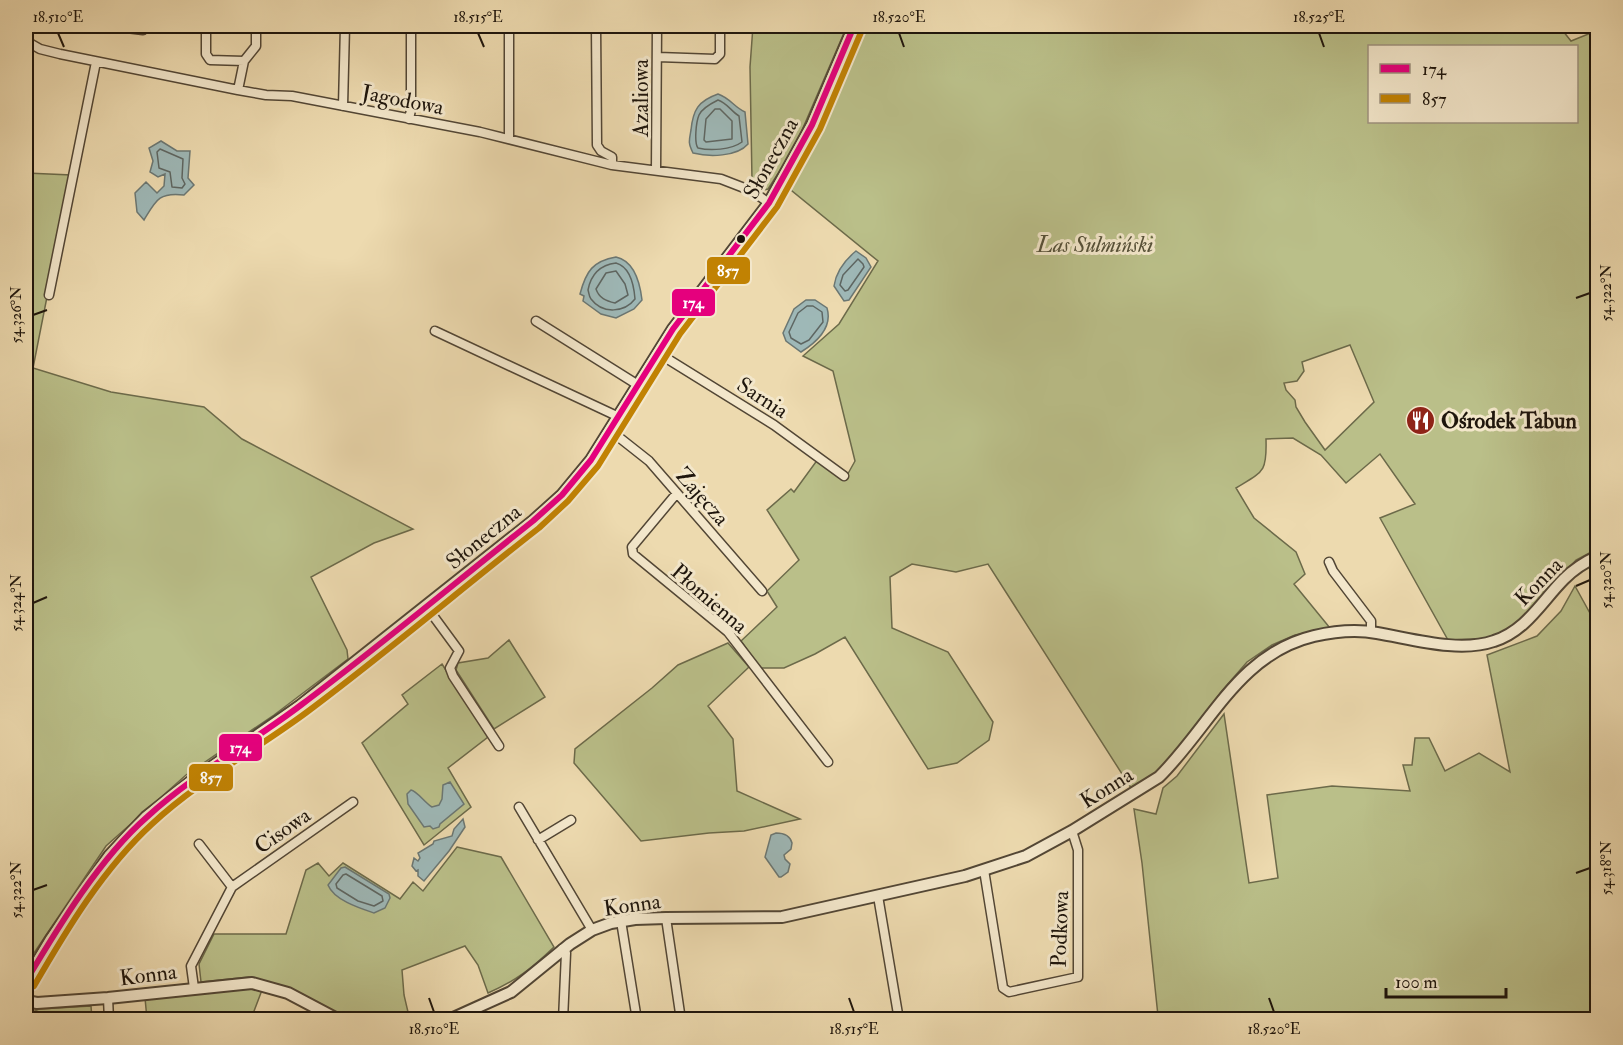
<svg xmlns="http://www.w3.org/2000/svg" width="1623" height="1045" font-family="'IM FELL Double Pica',serif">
<rect width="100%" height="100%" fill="#eddaaf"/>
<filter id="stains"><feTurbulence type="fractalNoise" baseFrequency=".00333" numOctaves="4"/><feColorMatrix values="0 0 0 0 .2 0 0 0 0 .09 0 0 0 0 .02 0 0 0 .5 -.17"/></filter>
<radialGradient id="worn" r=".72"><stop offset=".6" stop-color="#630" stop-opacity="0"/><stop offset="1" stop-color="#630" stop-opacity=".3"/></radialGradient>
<!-- green -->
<path fill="#babf89" stroke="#6c6a4a" stroke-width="1.5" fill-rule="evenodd" d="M753 26H847L793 151 768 189 764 190 752 180 750 67Z
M863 26H1559L1571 41 1596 31 1597 27V549L1576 560 1520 621 1498 635 1484 639 1448 640 1380 518 1415 504 1380 454 1346 483 1321 455 1293 438 1266 439C1267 472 1264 471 1236 488L1254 518 1296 552 1305 574 1294 584 1330 628 1295 635 1272 645 1247 662 1221 692 1165 767 1131 788 988 564 956 572 912 564 890 577 892 628 948 652 993 722 989 740 957 763 928 769 845 637 815 654 784 668H760L741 641 777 607 767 591 799 560 767 510 791 489 794 492 818 459 845 479 855 461 833 371 803 356 839 324 878 261 786 186 817 131 828 118 832 95ZM1370 46H1576V122H1370ZM1350 345 1374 402 1325 450 1305 422 1296 407 1295 400 1286 390 1284 383 1297 381 1304 371 1302 362Z
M26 173 71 175 33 368 111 392 204 407 242 439 413 529 374 543 311 577 347 650 348 659 274 715 186 775 106 846 26 965Z
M1575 586 1597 626V1019H1067L1083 1017 1158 1016 1142 863 1134 809 1156 814 1163 788 1177 776 1224 714 1249 883 1278 878 1267 795 1332 786 1410 791 1403 765H1412L1415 738H1429L1445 771 1479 753 1510 772 1487 655 1537 636 1561 611Z
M509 640 545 697 494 729 456 670 458 663 488 658Z
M728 643 749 667 708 706 733 739 737 791 800 819 744 831 709 833 641 841 574 763 575 749 652 688 678 665Z
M442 664 488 737 448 768 471 807 424 845 362 743 408 704 402 695Z
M457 847 501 857 554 947C532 968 516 981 488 993L478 965 465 946 402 970 404 995 408 1012 407 1019H351L293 992 249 977 201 982 199 964 214 934H286L306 870 318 863 329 876 343 863 400 899 413 882 423 891Z
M248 987 262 990 251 1019H147L145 998Z
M91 1006 92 1019H26V1015L39 1009Z"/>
<!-- water -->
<path fill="#9eb8b7" stroke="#6b7773" stroke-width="1.5" d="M718 94C730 98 734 107 745 112L748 144C737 157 709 157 693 153 688 143 689 141 691 130 693 110 698 101 718 94Z
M161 141 177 151H190L188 178 194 185 184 195C159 192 156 200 144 220L137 212 135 193 146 182 157 193 164 186 165 174 158 177 150 172 153 161 149 148Z
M856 251 866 258 871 267 849 300 844 301 834 286C836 272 845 260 856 251Z
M616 257C634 261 640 283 642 300L634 309 616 318 601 314 583 301 584 296 580 294C586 271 593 261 616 257Z
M806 300H815L827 308C833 328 817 342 801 352L786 341 783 333 794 309Z
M450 782 464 804 440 824 439 827 433 829 430 826 424 827 408 804 407 794 411 790C417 791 425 803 432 807L439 805 442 799 443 785Z
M463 819 465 827 449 851 424 881 418 876V870L416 871 412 866 414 858 418 861 420 858 418 853 433 844 434 841 452 836 454 829Z
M776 833C783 833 790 835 792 843L791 849 784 855 785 859 790 864 788 872 781 877H779L765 857 771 835Z
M345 867 389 894 390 898 385 908 374 913C359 908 334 900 328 885L341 868Z"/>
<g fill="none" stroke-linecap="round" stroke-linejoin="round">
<!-- shore -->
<path stroke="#5e6662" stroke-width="1.5" d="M718 100C727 103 731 111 739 116L742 142C731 150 710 151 698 148 694 143 696 122 699 115 702 108 712 103 718 100Z
M715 109H720L732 121V139L706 142 704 140 706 119Z
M160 149 183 159 182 178 185 184 182 188 172 187 170 172 159 168 157 152Z
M858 259 863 264 864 267 848 290 845 291 840 285 843 275Z
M616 263C630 267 634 286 635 299 625 312 603 315 591 299 589 297 589 293 588 290 591 274 600 265 616 263Z
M616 271 625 284 628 295 615 303C606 301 599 298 596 289L606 273Z
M807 306H813L822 312 823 322 809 340 801 344 791 338 789 332 798 313Z
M346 874 382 896 383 901 374 906 358 901 337 888 336 884 343 875Z"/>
<defs>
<path id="minor" d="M110 26 143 30 146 26
M206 26V54L210 60 244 61
M596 26 597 145 601 151 612 157V165
M26 41 40 49 60 54 238 90 266 95 292 96 480 132 612 165 721 179 752 191 769 203
M658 57 715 59 720 54V26
M238 90 244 61 256 46V26
M343 106 345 26
M409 119 411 110V26
M509 139V26
M656 170 657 26
M49 295 96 62
M536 321 638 385
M435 331 619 417
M658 353 774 425 844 476
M611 431 649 461 762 591
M677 493 632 547 633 554 728 632 828 762
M1329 562 1333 571 1371 621V632
M426 606 459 651 450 668 453 676 499 746
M519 807 592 930
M538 840 571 820
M199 844 232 887
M984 870 1003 988 1009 992 1078 977V850L1072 831
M878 896 899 1020
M666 918 681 1020
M621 921 637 1020
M562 949 566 953 563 1020
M194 988 191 966 232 887 353 802
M108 998 109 1020"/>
<path id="tertiary" d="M26 981 51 939 109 856 146 817 193 780 301 705 533 521 562 495 591 460 673 329 769 203 812 125 854 26
M26 1001 37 1003 108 998 252 983 288 993 339 1020
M449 1020 511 992 570 944 592 930 611 923 635 919 666 918 782 917 965 876 1026 856 1072 831 1159 777C1210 727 1238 654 1314 636 1336 631 1355 629 1377 633 1413 639 1459 653 1494 641 1526 631 1542 601 1564 579 1574 569 1585 562 1598 556"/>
</defs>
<!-- minor casing -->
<use href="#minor" stroke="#524635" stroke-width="11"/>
<!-- tertiary casing -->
<use href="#tertiary" stroke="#524635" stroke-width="14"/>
<!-- minor -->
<use href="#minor" stroke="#f3e7cb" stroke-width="8"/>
<!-- tertiary -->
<use href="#tertiary" stroke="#f3e7cb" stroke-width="10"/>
<defs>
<path id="bus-1" d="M26 981C59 926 99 859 147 817 194 774 251 743 301 705 380 646 456 582 533 521L562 495 591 460 673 329 769 203 812 125 854 26"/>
<path id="bus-2" d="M34 986C67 929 103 869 152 824 198 781 256 750 307 712 386 653 461 589 539 528L568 501 598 466 680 334 777 207 820 129 862 30"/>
</defs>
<!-- bus-1 casing -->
<use href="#bus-1" stroke="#f3e7cb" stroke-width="10"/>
<!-- bus-2 casing -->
<use href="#bus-2" stroke="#f3e7cb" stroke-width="10"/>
<!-- bus-1 -->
<use href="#bus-1" stroke="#e5007d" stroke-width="6"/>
<!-- bus-2 -->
<use href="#bus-2" stroke="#c18203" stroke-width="6"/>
</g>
<!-- ticks -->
<path fill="none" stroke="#1e150c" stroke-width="2" d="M58 33 64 47M478 33 484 47M899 33 904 47M1319 33 1324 47M1576 298 1590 293M33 315 47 310M1576 586 1590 580M33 603 47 597M1576 873 1590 868M33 890 47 885M429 998 434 1012M849 998 854 1012M1269 998 1274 1012"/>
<!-- icons -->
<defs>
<symbol id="restaurant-disc" viewBox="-11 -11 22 22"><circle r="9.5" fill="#8f2418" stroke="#f3e7cb"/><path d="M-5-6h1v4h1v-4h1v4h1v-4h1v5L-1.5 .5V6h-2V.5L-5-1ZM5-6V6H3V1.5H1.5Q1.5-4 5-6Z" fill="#fff"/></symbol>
</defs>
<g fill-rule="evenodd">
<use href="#restaurant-disc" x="1404" y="404" width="33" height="33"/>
</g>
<!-- markers -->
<circle fill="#1e150c" stroke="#f3e7cb" stroke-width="2" cx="741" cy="239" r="5"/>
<g text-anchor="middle" stroke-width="6" stroke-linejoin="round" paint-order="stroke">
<!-- street labels -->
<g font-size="22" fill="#1e150c" stroke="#f3e7cb">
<text transform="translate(640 98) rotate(-90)" y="8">Azaliowa</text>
<text transform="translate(403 99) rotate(11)" y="8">Jagodowa</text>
<text transform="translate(770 158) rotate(-61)" y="8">Słoneczna</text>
<text transform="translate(763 397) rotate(33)" y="8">Sarnia</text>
<text transform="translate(703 496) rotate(49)" y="8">Zajęcza</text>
<text transform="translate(483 536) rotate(-39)" y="8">Słoneczna</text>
<text transform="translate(1538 581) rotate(-46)" y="8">Konna</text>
<text transform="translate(710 598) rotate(41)" y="8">Płomienna</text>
<text transform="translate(1106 787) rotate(-32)" y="8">Konna</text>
<text transform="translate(282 830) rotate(-35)" y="8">Cisowa</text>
<text transform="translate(632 904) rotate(-8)" y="8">Konna</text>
<text transform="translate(1059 929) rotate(-88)" y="8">Podkowa</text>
<text transform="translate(148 974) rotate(-7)" y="8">Konna</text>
</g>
<!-- park labels -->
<g font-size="22" font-style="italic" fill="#555038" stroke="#f3e7cb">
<text x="1095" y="252">Las Sulmiński</text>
</g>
<!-- poi labels -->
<g font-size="22" font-weight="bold" fill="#1e150c" stroke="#f3e7cb" text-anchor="start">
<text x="1441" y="428">Ośrodek Tabun</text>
</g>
</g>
<g stroke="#f3e7cb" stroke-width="2">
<rect x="706" y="256" width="45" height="29" rx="6" fill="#c18203"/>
<rect x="671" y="288" width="45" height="29" rx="6" fill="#e5007d"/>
<rect x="218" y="733" width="45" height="29" rx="6" fill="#e5007d"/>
<rect x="188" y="763" width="46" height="29" rx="6" fill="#c18203"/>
</g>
<g font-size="16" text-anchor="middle" font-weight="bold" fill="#fff">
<text x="728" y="276">857</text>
<text x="693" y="308">174</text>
<text x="240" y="753">174</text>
<text x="211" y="783">857</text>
</g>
<!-- margin -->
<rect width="1623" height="1045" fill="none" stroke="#eddaaf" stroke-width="66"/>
<!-- legend -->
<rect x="1368" y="45" width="210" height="78" fill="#f3e7cb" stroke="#9e937f" stroke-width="1.5"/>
<rect x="1380" y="64" width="30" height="9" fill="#e5007d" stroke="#9e937f" stroke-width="1.5"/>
<text x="1422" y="75" font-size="18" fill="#1e150c">174</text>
<rect x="1380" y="94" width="30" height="9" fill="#c18203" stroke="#9e937f" stroke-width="1.5"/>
<text x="1422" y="105" font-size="18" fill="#1e150c">857</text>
<!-- scale -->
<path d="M1386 988v9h120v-9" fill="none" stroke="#1e150c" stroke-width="3"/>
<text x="1395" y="988" font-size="18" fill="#1e150c" stroke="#f3e7cb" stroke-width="4.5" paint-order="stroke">100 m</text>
<rect x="33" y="33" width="1557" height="979" fill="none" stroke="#1e150c" stroke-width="2"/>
<g font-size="15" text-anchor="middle" fill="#1e150c">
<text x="58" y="22">18.510°E</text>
<text x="478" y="22">18.515°E</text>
<text x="899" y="22">18.520°E</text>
<text x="1319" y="22">18.525°E</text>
<text transform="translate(1606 293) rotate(-90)" y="5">54.322°N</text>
<text transform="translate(16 315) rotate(-90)" y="5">54.326°N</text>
<text transform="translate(1606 580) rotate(-90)" y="5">54.320°N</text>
<text transform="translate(16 603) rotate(-90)" y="5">54.324°N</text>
<text transform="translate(1606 868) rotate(-90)" y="5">54.318°N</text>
<text transform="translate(16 890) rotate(-90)" y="5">54.322°N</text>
<text x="434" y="1034">18.510°E</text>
<text x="854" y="1034">18.515°E</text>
<text x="1274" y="1034">18.520°E</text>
</g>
<rect width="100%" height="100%" filter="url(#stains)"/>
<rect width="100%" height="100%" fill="url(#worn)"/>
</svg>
